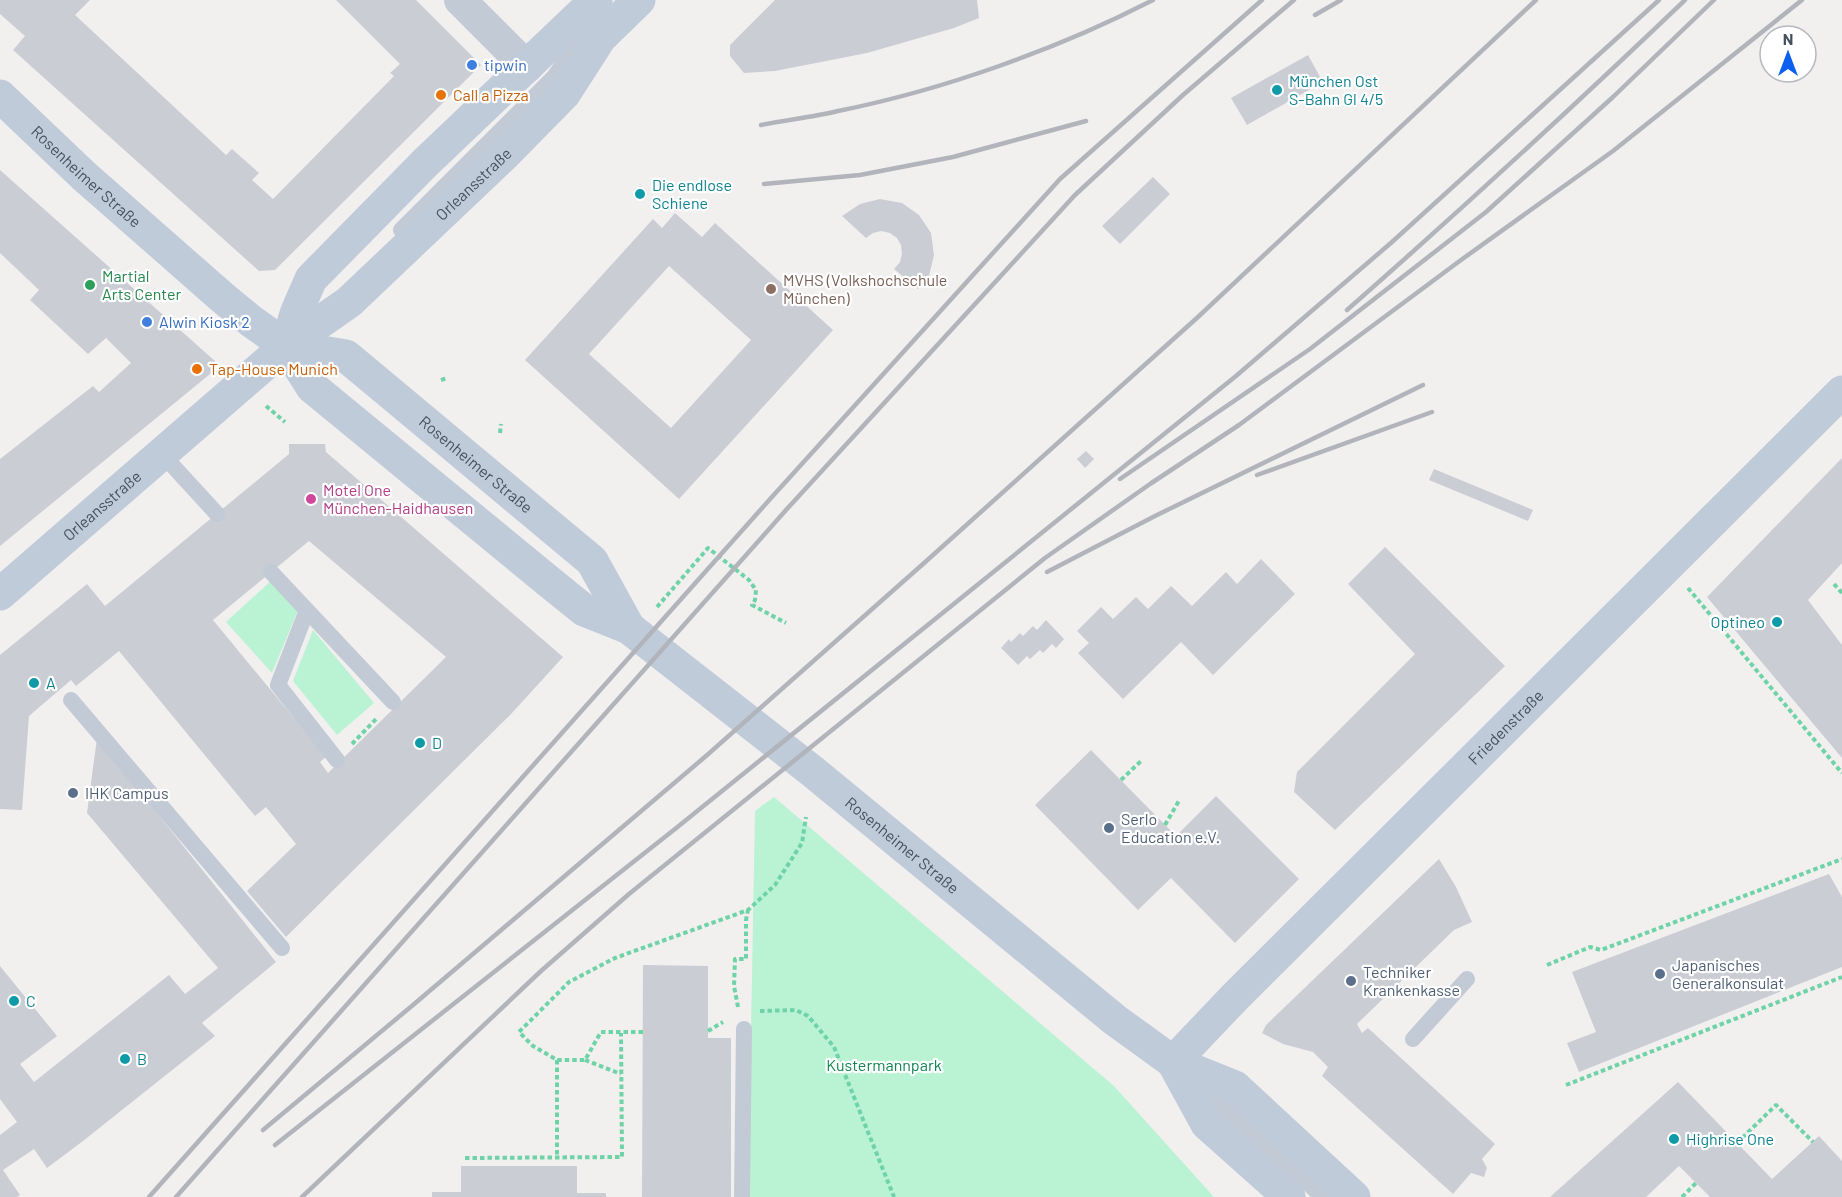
<svg xmlns="http://www.w3.org/2000/svg" width="1842" height="1197" font-family="Barlow,sans-serif">
<rect width="100%" height="100%" fill="#f2efef"/>
<!-- green -->
<path fill="#baf3d4" d="M272 580 298 610 272 673 226 622Z
M313 630 374 703 337 735 293 681Z
M774 797 1114 1086 1214 1197H748L755 811Z"/>
<!-- building -->
<path fill="#cbcdd5" fill-rule="evenodd" d="M0 0H90L75 15 226 155 232 149 259 173 252 180 273 199 394 76 390 73 400 64 336 0H416L481 65 275 270 259 271 13 50 25 36 0 14Z
M775 0H977L979 18 954 28 867 53 775 71 744 73 730 56V45Z
M1308 55 1323 82 1247 125 1231 98Z
M0 170 215 361V370L0 546V459L93 386 99 392 131 363 106 338 88 354 30 300 39 290 0 253Z
M1153 177 1170 194 1120 244 1102 226Z
M880 199 902 203 919 215 931 233 934 255 929 276 918 289 894 269 900 262 902 254 901 245 897 238 890 233 881 231 873 233 866 238 842 216 860 204Z
M675 213 702 237 715 223 833 330 679 499 525 360 653 219 662 228ZM669 266 751 340 671 428 589 354Z
M289 444H325L326 452 563 657 512 713 286 937 247 891 296 844 266 807 255 816 119 651 76 686 71 680 29 716 22 810 0 809V655L87 584 105 606 289 454ZM309 541 446 657 328 773 320 762 326 757 213 620Z
M1086 451 1094 459 1085 468 1077 459Z
M1842 458V563L1808 600 1842 645V758L1707 597Z
M1434 469 1533 510 1528 521 1429 480Z
M1385 547 1505 666 1335 830 1294 792 1297 772 1415 654 1348 584Z
M1261 559 1295 594 1213 675 1181 642 1123 699 1078 653 1089 643 1077 631 1101 607 1113 619 1136 597 1148 609 1171 586 1192 606 1226 572 1237 584Z
M1046 620 1064 639 1056 648 1052 644 1043 653 1040 650 1030 659 1027 656 1018 665 1001 648 1009 639 1011 642 1020 633 1023 636 1033 626 1037 630Z
M97 738 276 962 202 1023 215 1036 83 1141 47 1168 34 1149 3 1170 20 1195 17 1197H0V1135L17 1122 0 1099V966L57 1036 20 1064 34 1082 169 975 185 994 218 968 87 813Z
M1091 750 1176 836 1216 796 1299 879 1235 943 1171 878 1138 910 1035 805Z
M1439 859 1456 887 1472 922 1454 930 1357 1024 1362 1033 1368 1028 1495 1144 1482 1159 1487 1168 1484 1177 1471 1173 1453 1194 1322 1076 1328 1067 1313 1052 1283 1044 1262 1033 1266 1025Z
M1829 874 1842 897V967L1579 1072 1567 1043 1596 1032 1572 972Z
M643 965 708 966V1038H731V1197H642Z
M1678 1082 1772 1179 1819 1136 1842 1161V1197H1710L1679 1166 1646 1197H1550Z
M461 1166H577V1193H606V1197H432V1192H461Z"/>
<g fill="none" stroke-linecap="round" stroke-linejoin="round">
<!-- path -->
<path stroke="#6fd3a8" stroke-width="4" stroke-dasharray="4.5 3" stroke-linecap="butt" d="M441 380 447 378
M266 406 285 422
M500 433 501 424
M1834 584 1842 593
M1688 588 1842 773
M657 607 708 548 749 580 756 590 755 600 752 605 786 623
M352 744 378 717
M1121 780 1141 761
M1165 825 1180 799
M1547 965 1590 947 1601 950 1842 859
M738 1007 734 986 735 959H746V920L748 910
M760 1011 796 1010 808 1016 834 1047 894 1197
M708 1031 723 1022
M643 1032H601L585 1060H557L533 1046 519 1032 569 982 615 958 748 910 775 885 802 843 806 817
M557 1060V1157
M585 1060 621 1074
M1566 1085 1842 977
M1737 1143 1776 1105 1813 1142
M465 1158 622 1157 621 1033
M1682 1197 1696 1183"/>
<!-- lane -->
<path stroke="#c1cad5" stroke-width="16" d="M401 230 554 77 579 42
M162 454 217 514
M271 572 393 702
M307 610 278 685 337 760
M71 700 282 948
M1413 1039 1467 979
M1194 1081 1323 1197
M742 1197 744 1029"/>
<!-- street -->
<path stroke="#c1cad5" stroke-width="32" d="M460 0 527 67"/>
<!-- secondary -->
<g stroke="#c0cbda" stroke-width="33">
<path id="s1" d="M0 96 84 176 223 298 251 321 286 346 312 387 553 585 584 610 629 628 812 771 1115 1020 1173 1062 1235 1087 1354 1197"/>
<path d="M286 346 297 311 311 279 425 163 596 0"/>
<path id="s2" d="M286 346 346 356 592 561 629 628"/>
<path id="s3" d="M0 594 286 346 349 302 506 153 564 94 600 38 639 0"/>
<path id="s4" d="M1173 1062 1235 997 1842 392"/>
<path d="M1173 1062 1207 1124 1289 1197"/>
</g>
<!-- rail -->
<path stroke="#b1b4ba" stroke-width="4.5" d="M1315 15 1341 0
M761 125C787 120 813 117 838 111 943 90 1058 49 1153 0
M764 184 860 175 953 157 1086 121
M1347 310C1462 209 1574 106 1685 0
M1257 475 1432 412
M1120 479 1310 349 1486 212 1613 97 1714 0
M1047 572 1155 516 1423 385
M263 1130 413 1005 706 756 923 564 1198 317 1536 0
M275 1145 675 829 1236 376 1392 242 1659 0
M149 1197 771 498 1060 179 1262 0
M176 1197 786 510 1075 195 1183 95 1294 0
M302 1197 541 971 629 894 1045 558 1150 484 1239 425 1461 260 1613 151 1802 0"/>
</g>
<!-- markers -->
<g fill="#3f7fe0" stroke="#fff" stroke-width="2">
<circle cx="472" cy="65" r="6"/>
<circle cx="147" cy="322" r="6"/>
</g>
<g fill="#0f9aa8" stroke="#fff" stroke-width="2">
<circle cx="1277" cy="90" r="6"/>
<circle cx="640" cy="194" r="6"/>
<circle cx="1777" cy="622" r="6"/>
<circle cx="34" cy="683" r="6"/>
<circle cx="420" cy="743" r="6"/>
<circle cx="14" cy="1001" r="6"/>
<circle cx="125" cy="1059" r="6"/>
<circle cx="1674" cy="1139" r="6"/>
</g>
<g fill="#e8710a" stroke="#fff" stroke-width="2">
<circle cx="441" cy="95" r="6"/>
<circle cx="197" cy="369" r="6"/>
</g>
<circle fill="#2e9e5b" stroke="#fff" stroke-width="2" cx="90" cy="285" r="6"/>
<circle fill="#8d6e63" stroke="#fff" stroke-width="2" cx="771" cy="289" r="6"/>
<circle fill="#d1479c" stroke="#fff" stroke-width="2" cx="311" cy="499" r="6"/>
<g fill="#5c6f8a" stroke="#fff" stroke-width="2">
<circle cx="73" cy="793" r="6"/>
<circle cx="1109" cy="828" r="6"/>
<circle cx="1660" cy="974" r="6"/>
<circle cx="1351" cy="981" r="6"/>
</g>
<g text-anchor="middle" stroke-width="4.5" stroke-linejoin="round" paint-order="stroke">
<!-- shop labels -->
<g font-size="16" fill="#366cbe" stroke="#fff" text-anchor="start">
<text x="484" y="71">tipwin</text>
<text x="159" y="328">Alwin Kiosk 2</text>
</g>
<!-- culture labels -->
<g font-size="16" fill="#0d838f" stroke="#fff" text-anchor="start">
<text x="1289" y="87">München Ost<tspan x="1289" dy="18">S-Bahn Gl 4/5</tspan></text>
<text x="652" y="191">Die endlose<tspan x="652" dy="18">Schiene</tspan></text>
<text x="1765" y="628" text-anchor="end">Optineo</text>
<text x="46" y="689">A</text>
<text x="432" y="749">D</text>
<text x="26" y="1007">C</text>
<text x="137" y="1065">B</text>
<text x="1686" y="1145">Highrise One</text>
</g>
<!-- food labels -->
<g font-size="16" fill="#c56008" stroke="#fff" text-anchor="start">
<text x="453" y="101">Call a Pizza</text>
<text x="209" y="375">Tap-House Munich</text>
</g>
<!-- street labels -->
<g font-size="16" fill="#45515e" stroke="#fff">
<text dy="6" stroke="none"><textPath href="#s1" startOffset="118">Rosenheimer Straße</textPath></text>
<text dy="6" stroke="none"><textPath href="#s3" startOffset="627">Orleansstraße</textPath></text>
<text dy="6" stroke="none"><textPath href="#s2" startOffset="230">Rosenheimer Straße</textPath></text>
<text dy="6" stroke="none"><textPath href="#s3" startOffset="135">Orleansstraße</textPath></text>
<text dy="6" stroke="none"><textPath href="#s4" startOffset="472">Friedenstraße</textPath></text>
<text dy="6" stroke="none"><textPath href="#s1" startOffset="1178">Rosenheimer Straße</textPath></text>
</g>
<!-- leisure labels -->
<g font-size="16" fill="#27864d" stroke="#fff" text-anchor="start">
<text x="102" y="282">Martial<tspan x="102" dy="18">Arts Center</tspan></text>
</g>
<!-- education labels -->
<g font-size="16" fill="#785e54" stroke="#fff" text-anchor="start">
<text x="783" y="286">MVHS (Volkshochschule<tspan x="783" dy="18">München)</tspan></text>
</g>
<!-- hotel labels -->
<g font-size="16" fill="#b23c85" stroke="#fff" text-anchor="start">
<text x="323" y="496">Motel One<tspan x="323" dy="18">München-Haidhausen</tspan></text>
</g>
<!-- service labels -->
<g font-size="16" fill="#4e5e75" stroke="#fff" text-anchor="start">
<text x="85" y="799">IHK Campus</text>
<text x="1121" y="825">Serlo<tspan x="1121" dy="18">Education e.V.</tspan></text>
<text x="1672" y="971">Japanisches<tspan x="1672" dy="18">Generalkonsulat</tspan></text>
<text x="1363" y="978">Techniker<tspan x="1363" dy="18">Krankenkasse</tspan></text>
</g>
<!-- park labels -->
<g font-size="16" fill="#108652" stroke="#fff">
<text x="884" y="1071">Kustermannpark</text>
</g>
</g>
<!-- north arrow -->
<g transform="translate(1788 54)"><circle r="28" fill="#ffffff" stroke="#b5b9bf" stroke-width="1.5"/>
<path d="M0-4.5L10 22L0 15L-10 22Z" fill="#0b60f0"/>
<text y="-9" font-size="16" font-weight="bold" text-anchor="middle" fill="#45515e">N</text>
</g>
</svg>
